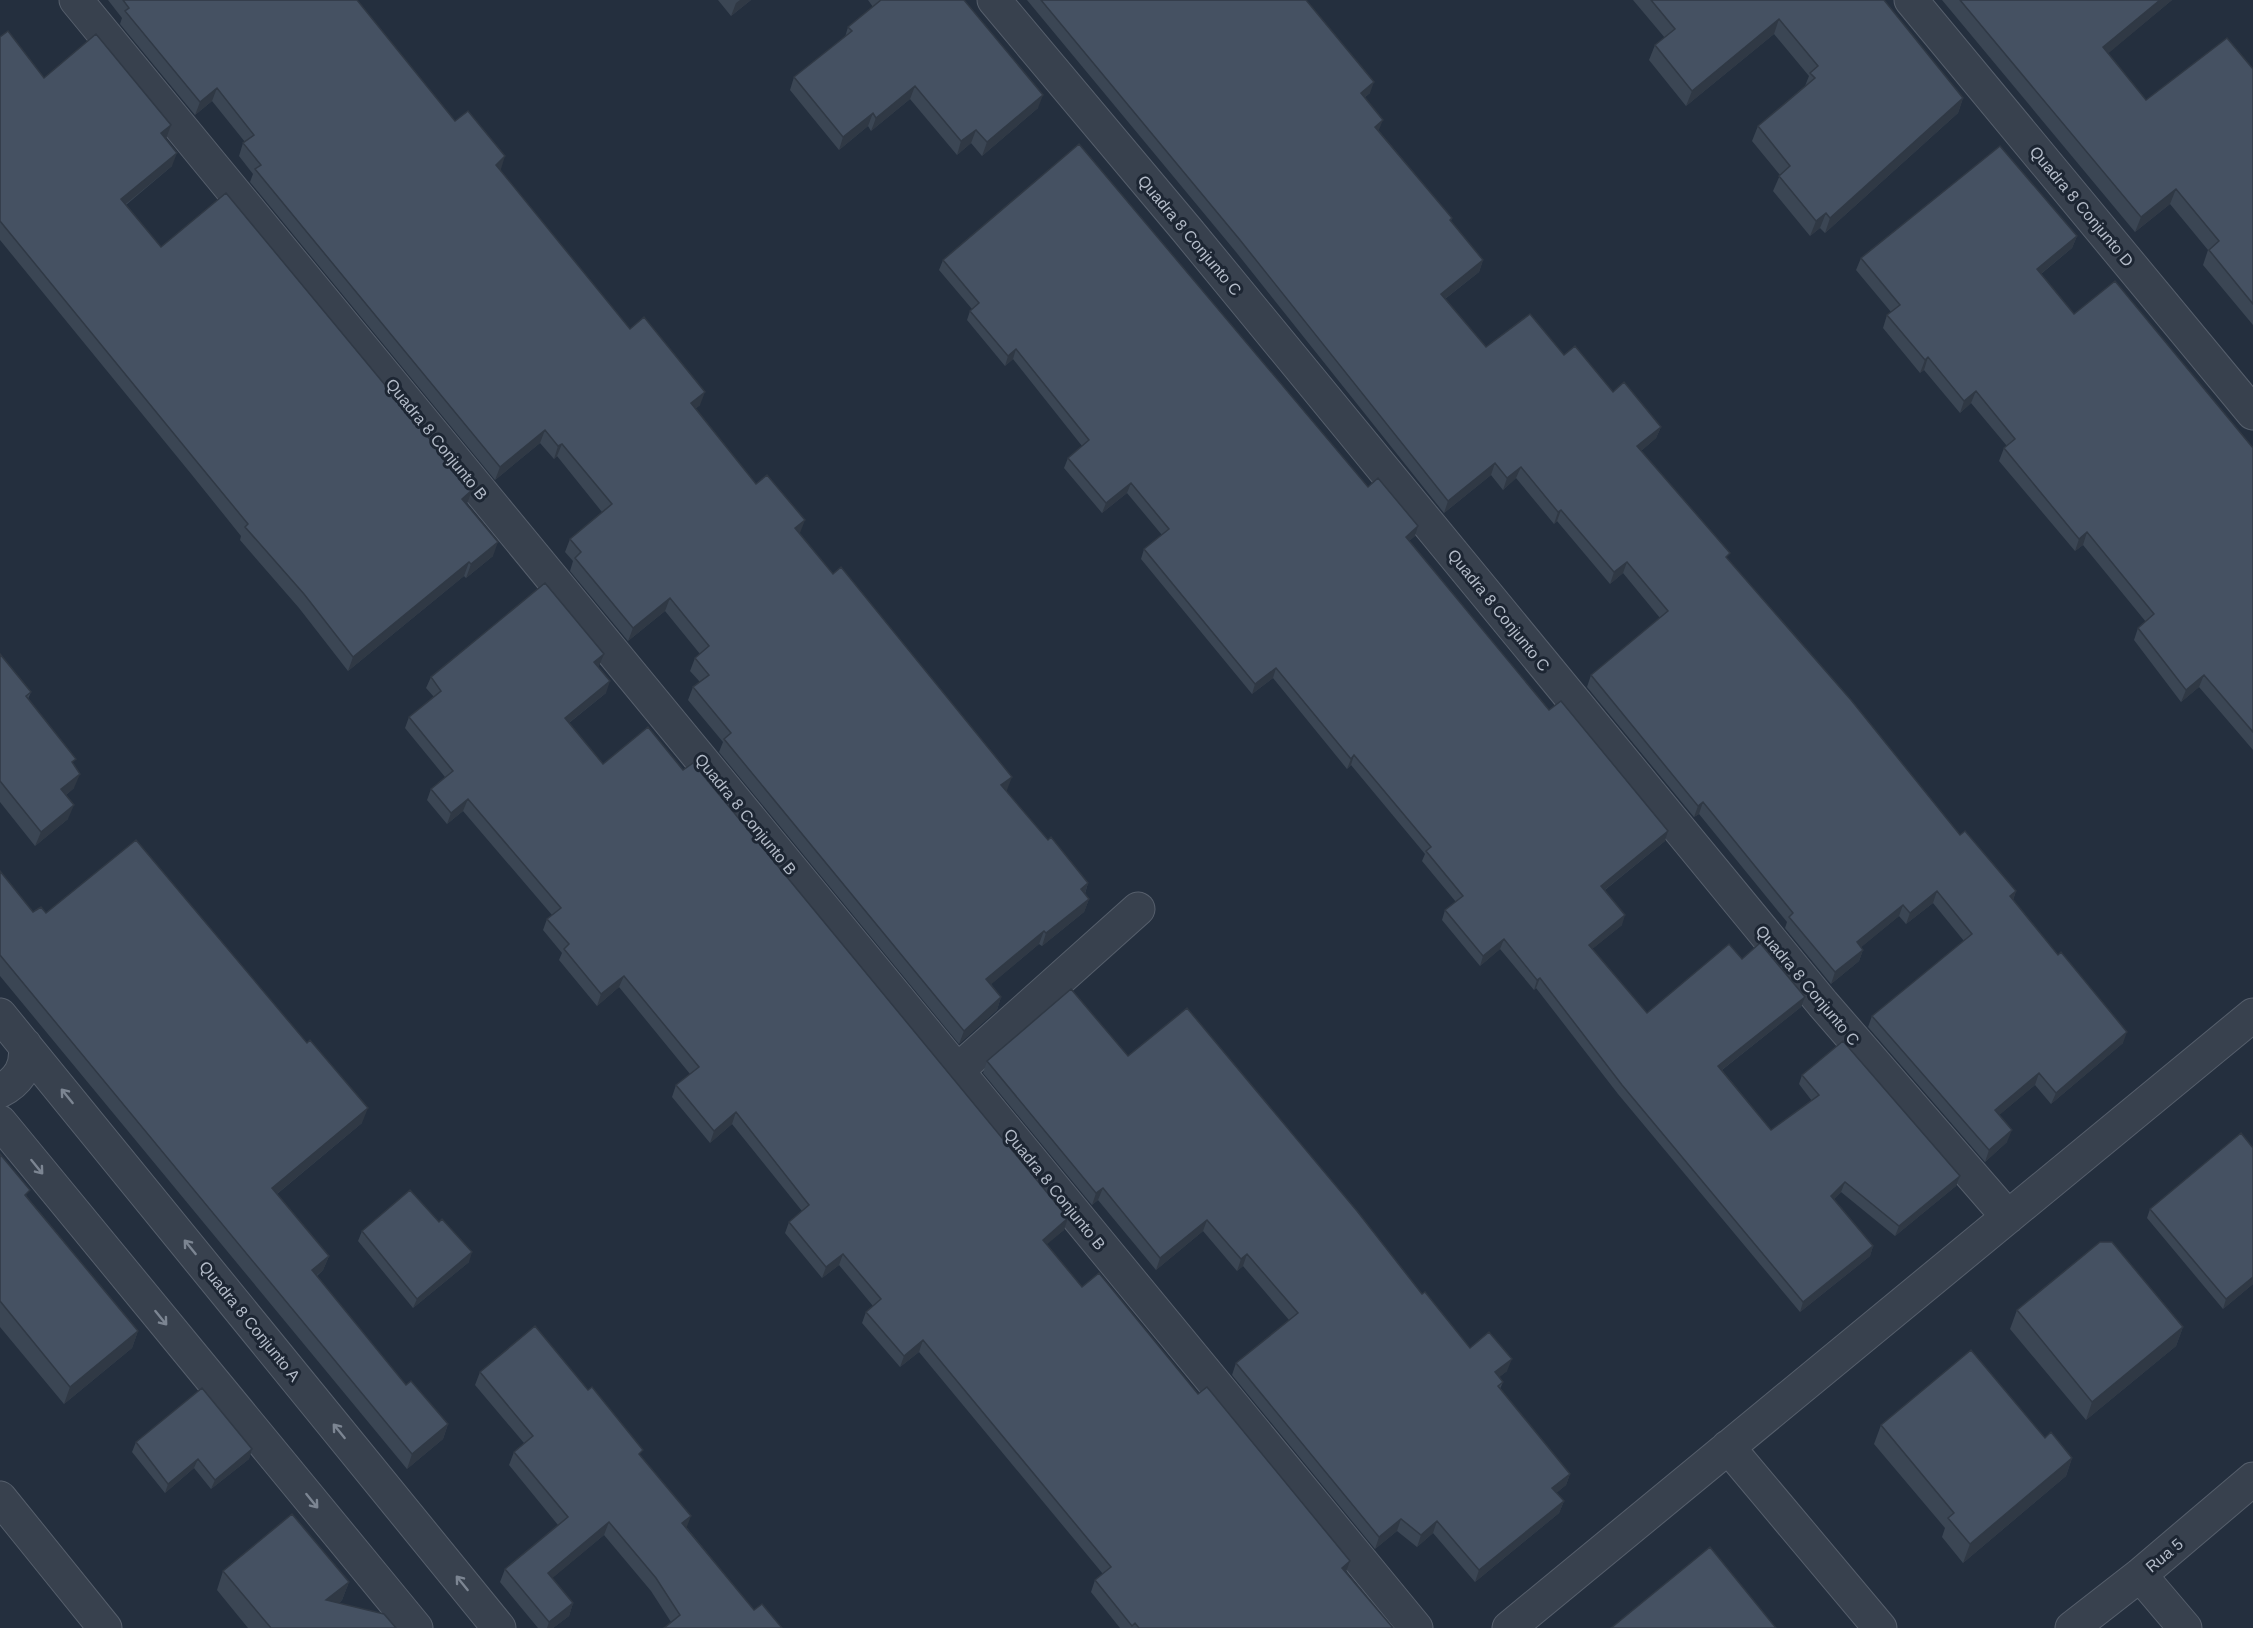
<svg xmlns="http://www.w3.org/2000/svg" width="2253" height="1628" font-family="Arial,sans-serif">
<rect width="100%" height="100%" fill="#242f3e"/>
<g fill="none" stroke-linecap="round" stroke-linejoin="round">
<defs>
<path id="minor" d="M76 0 1416 1628
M994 0 1187 230 1823 1004 2008 1217
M1911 0 2253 413
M0 1015 499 1628
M957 1071 1138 909
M0 1091C19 1081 28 1067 25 1045
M0 1122 416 1628
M1728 1447 1880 1628
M0 1498 105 1628
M2140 1575 2185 1628
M1509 1628 2253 1015
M2072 1628 2140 1575 2253 1479"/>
</defs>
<!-- minor casing -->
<use href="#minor" stroke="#565f6c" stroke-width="35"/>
<!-- minor -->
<use href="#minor" stroke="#38414e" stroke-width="33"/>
</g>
<!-- wall -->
<path fill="#3b4654" d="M108 0H357L455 121 501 169 500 170 630 329 700 405 695 409 756 484 800 533 799 534 1007 790 1006 791 1048 840 1088 883 1085 894 1089 899 1084 912 1042 946 1039 944 991 984 1001 997 997 1010 959 1044 719 752 723 742 688 700 693 687 700 682 690 671 695 658 700 654 665 611 628 641 570 571 573 561 565 552 570 539 602 512 557 456 554 459 540 443 495 480 250 182 253 174 239 156 243 143 245 142 212 101 195 115 120 24 122 18Z
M718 0H751L731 16Z
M868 0H964L1038 108 982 156 971 143 957 155 910 99 871 131 868 126 839 150 790 90 794 77 845 37 848 27 873 7Z
M1027 0H1306L1370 93 1364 98 1379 131 1452 218 1451 221 1483 260 1479 272 1445 299 1486 347 1564 355 1661 427 1656 438 1641 451 1728 559 1960 835 2016 891 2013 900 2123 1043 2051 1104 2035 1085 1999 1115 2007 1142 1985 1162 1868 1027 1872 1016 1964 941 1933 903 1906 924 1899 916 1861 947 1863 950 1859 961 1831 984 1785 928 1787 922 1699 814 1694 817 1587 687 1591 675 1660 618 1623 573 1610 584 1557 521 1554 524 1516 478 1503 490 1491 475 1444 513 1236 252Z
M1633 0H1884L1963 98 1958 113 1825 233 1820 228 1810 236 1773 191 1780 175 1752 141 1758 126 1805 86 1809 76 1774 34 1686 106 1649 60 1655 45 1665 38Z
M1942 0H2172L2108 53 2146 100 2253 69V325L2203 265 2208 250 2170 204 2135 232Z
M0 37 44 78 166 139 172 166 126 205 161 247 466 504 493 556 466 578 464 576 348 671 299 608 240 540 241 536 192 475 0 240Z
M2077 236 2072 248 2041 274 2074 314 2253 448V750L2199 687 2181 702 2134 640 2138 628 2146 622 2083 545 2075 551 1999 461 2004 448 2007 446 1971 403 1960 413 1924 370 1920 373 1883 328 1887 315 1891 312 1856 270 1861 258Z
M943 260 1368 487 1415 536 1409 541 1549 710 1665 841 1605 890 1622 925 1592 949 1647 1013 1742 959 1805 997 1801 1007 1722 1070 1771 1130 1812 1101 1799 1084 1802 1075 1960 1176 1956 1186 1895 1236 1841 1192 1834 1199 1873 1246 1870 1256 1800 1312 1618 1094 1536 988 1534 990 1500 949 1480 966 1442 920 1445 910 1456 902 1422 861 1425 854 1351 765 1347 769 1273 678 1252 694 1141 559 1144 549 1162 535 1127 493 1102 513 1064 468 1068 458 1082 446 1013 359 1005 366 967 320 970 311 972 309 939 270Z
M0 654 31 692 28 699 74 765V788L66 795 68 819 35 846 0 802Z
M599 666 598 667 606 693 569 723 603 764 1064 1230 1046 1244 1082 1287 1346 1572 1393 1628H1120L1091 1592 1095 1580 1103 1574 919 1352 900 1367 862 1323 866 1312 873 1306 839 1265 822 1278 785 1233 789 1222 802 1211 732 1124 710 1143 672 1097 676 1085 690 1074 619 987 597 1006 559 960 562 953 543 930 547 919 552 915 463 811 447 824 427 800 431 789 445 777 405 728 409 717 434 697 426 688 431 677Z
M0 871 33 912 46 913 362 1123 277 1194 329 1256 323 1270 317 1276 406 1385 448 1424 443 1439 407 1469 0 976Z
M1128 1056 1422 1294 1470 1348 1507 1371 1499 1377 1503 1382 1500 1389 1570 1474 1566 1485 1556 1493 1564 1501 1559 1513 1475 1582 1433 1533 1417 1547 1397 1531 1375 1549 1232 1375 1236 1363 1289 1320 1243 1266 1237 1271 1203 1231 1156 1270 1098 1200 1092 1205 983 1073 987 1061Z
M2253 1148V1284L2223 1309 2147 1218 2150 1209Z
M0 1154 28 1198 138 1331 132 1348 64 1404 0 1327Z
M362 1231 469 1262 413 1308 358 1241Z
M2017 1310 2183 1327 2176 1346 2086 1420 2010 1329Z
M480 1372 641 1456 687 1528 754 1610 782 1628 671 1622 651 1591 604 1535 552 1578 573 1603 569 1616 553 1628H538L500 1582 505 1569 558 1525 509 1465 514 1452 524 1443 475 1385Z
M1881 1425 2045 1438 2072 1458 2066 1476 1963 1563 1942 1537 1945 1528 1874 1444Z
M136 1442 252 1449 249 1459 211 1489 194 1468 165 1493 132 1452Z
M223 1571 349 1582 342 1600 339 1603 396 1628H248L217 1590Z"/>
<!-- shaded-wall -->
<path fill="#303945" d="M740 0H751L731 16 736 3Z
M2160 0H2172L2098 62 2103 47Z
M1779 19 1774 34 1686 106 1692 91Z
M1374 82 1370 93 1356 104 1361 93Z
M915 86 910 99 871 131 876 118Z
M217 88 212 101 195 115 200 102Z
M1043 95 1038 108 982 156 987 142Z
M1963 98 1958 113 1825 233 1830 218Z
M873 113 868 126 839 150 843 137Z
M1383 120 1378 132 1375 127Z
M171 125 166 139 161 133Z
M976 130 971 143 957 155 961 141Z
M177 153 172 166 116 212 121 199Z
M505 156 501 169 491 177 496 165Z
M2176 189 2170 204 2135 232 2141 217Z
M1826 213 1820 228 1810 236 1816 221Z
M2077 236 2072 248 2032 281 2037 269Z
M1483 260 1479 272 1437 305 1441 294Z
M1016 349 1013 359 1005 366 1008 356Z
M1928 357 1924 370 1920 373 1925 360Z
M1976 391 1971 403 1960 413 1964 401Z
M705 392 700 405 686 416 691 403Z
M1661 427 1656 438 1633 458 1637 446Z
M545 430 540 443 495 480 500 467Z
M562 444 557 456 554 459 558 446Z
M1495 463 1491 475 1444 513 1448 501Z
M1521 467 1516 478 1503 490 1507 478Z
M1131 483 1127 493 1102 513 1106 503Z
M472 490 467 504 462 499Z
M1561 510 1557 521 1554 524 1558 512Z
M805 520 800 533 790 541 795 528Z
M1418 526 1415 536 1402 547 1406 537Z
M2087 532 2083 545 2075 551 2079 539Z
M498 542 493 556 466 578 471 564Z
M469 562 464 576 348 671 353 657Z
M1627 562 1623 573 1610 584 1614 572Z
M670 598 665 611 628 641 633 628Z
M604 654 599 666 590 674 594 662Z
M1276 668 1273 678 1252 694 1255 684Z
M2204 675 2199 687 2181 702 2186 690Z
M610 681 606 693 561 729 565 718Z
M1354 755 1351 765 1347 769 1351 759Z
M80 774 74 788 56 804 61 789Z
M1012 777 1007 790 997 798 1001 785Z
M468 799 463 811 447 824 451 813Z
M1703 802 1699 814 1694 817 1698 806Z
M74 805 68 819 35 846 41 832Z
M1668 831 1665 841 1597 896 1601 886Z
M1088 883 1084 896 1081 889Z
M1937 891 1933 903 1906 924 1910 913Z
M2016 891 2012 903 2010 896Z
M1089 899 1084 912 1042 946 1046 933Z
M1903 905 1899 916 1853 954 1857 942Z
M1625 915 1622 925 1585 955 1589 945Z
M1044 931 1039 944 982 992 986 979Z
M1504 939 1500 949 1480 966 1483 956Z
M1863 950 1859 961 1831 984 1835 972Z
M624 976 619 987 597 1006 601 994Z
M1540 978 1536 988 1534 990 1537 980Z
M1001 997 997 1010 959 1044 964 1031Z
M1805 997 1801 1007 1714 1076 1718 1066Z
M2127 1032 2123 1043 2051 1104 2056 1093Z
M2039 1073 2035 1085 1991 1122 1995 1110Z
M368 1108 362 1123 267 1202 272 1188Z
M736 1112 732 1124 710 1143 714 1131Z
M2012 1130 2007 1142 1985 1162 1989 1150Z
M1960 1176 1956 1186 1895 1236 1899 1226Z
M1845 1182 1841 1192 1827 1206 1831 1196Z
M1103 1188 1098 1200 1092 1205 1096 1193Z
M1068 1218 1064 1230 1039 1251 1043 1240Z
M1207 1220 1203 1231 1156 1270 1160 1258Z
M1873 1246 1870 1256 1800 1312 1803 1302Z
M472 1252 469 1262 413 1308 417 1299Z
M843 1254 839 1265 822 1278 826 1267Z
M1247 1254 1243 1266 1237 1271 1241 1259Z
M329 1256 323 1270 306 1284 312 1270Z
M2253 1277V1284L2223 1309 2226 1299Z
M2183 1327 2176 1346 2086 1420 2092 1402Z
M138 1331 132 1348 64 1404 70 1387Z
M923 1340 919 1352 900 1367 904 1356Z
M1512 1359 1507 1371 1491 1384 1495 1372Z
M448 1424 443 1439 407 1469 412 1454Z
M252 1449 249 1459 211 1489 215 1480Z
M2072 1458 2066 1476 1963 1563 1970 1544Z
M198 1459 194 1468 165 1493 168 1484Z
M1570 1474 1566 1485 1548 1500 1552 1488Z
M1564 1501 1559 1513 1475 1582 1479 1570Z
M691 1516 686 1529 682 1523Z
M1401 1519 1397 1531 1375 1549 1379 1537Z
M1437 1521 1433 1533 1417 1547 1421 1535Z
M609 1522 604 1535 543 1586 548 1573Z
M1350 1561 1346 1572 1342 1568Z
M349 1582 342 1600 320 1619 326 1600Z
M573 1603 569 1616 553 1628H547L549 1622Z"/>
<!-- building -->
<path fill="#455162" stroke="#303945" stroke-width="1.5" d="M123 0H357L455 121 468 111 505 156 496 165 630 329 644 317 705 392 691 403 756 484 767 475 805 520 795 528 833 574 841 567 1012 777 1001 785 1048 840 1051 837 1088 883 1081 889 1089 899 1046 933 1044 931 986 979 1001 997 964 1031 724 739 731 733 693 687 709 675 695 658 709 646 670 598 633 628 575 558 581 552 570 539 612 504 562 444 558 446 545 430 500 467 255 169 261 165 243 143 254 135 217 88 200 102 125 11 129 8Z
M881 0H964L1043 95 987 142 976 130 961 141 915 86 876 118 873 113 843 137 794 77 852 31 848 27Z
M1041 0H1306L1374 82 1361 93 1383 120 1375 127 1452 218 1450 220 1483 260 1441 294 1486 347 1530 314 1564 355 1575 346 1613 392 1624 382 1661 427 1637 446 1730 553 1726 557 1851 700 1960 835 1965 831 2016 891 2010 896 2058 955 2061 952 2127 1032 2056 1093 2039 1073 1995 1110 2012 1130 1989 1150 1872 1016 1972 934 1937 891 1910 913 1903 905 1857 942 1863 950 1835 972 1789 917 1793 913 1703 802 1698 806 1591 675 1668 611 1627 562 1614 572 1561 510 1558 512 1521 467 1507 478 1495 463 1448 501 1240 240Z
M1651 0H1884L1963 98 1830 218 1826 213 1816 221 1779 176 1790 166 1758 126 1815 78 1810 73 1818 66 1779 19 1692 91 1655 45 1675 29Z
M1960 0H2160L2103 47 2146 100 2227 38 2253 69V304L2209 250 2219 241 2176 189 2141 217Z
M8 31 44 78 96 34 171 125 161 133 177 153 121 199 161 247 226 193 472 490 462 499 498 542 471 564 469 562 353 657 304 594 245 527 248 524 197 462 0 221V37Z
M1079 144 1368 487 1378 478 1418 526 1406 537 1549 710 1561 701 1668 831 1601 886 1625 915 1589 945 1647 1013 1729 944 1742 959 1760 943 1805 997 1718 1066 1771 1130 1819 1095 1802 1075 1843 1041 1960 1176 1899 1226 1845 1182 1831 1196 1873 1246 1803 1302 1622 1085 1540 978 1537 980 1504 939 1483 956 1445 910 1463 896 1426 851 1431 847 1354 755 1351 759 1276 668 1255 684 1144 549 1169 529 1131 483 1106 503 1068 458 1089 440 1016 349 1008 356 970 311 979 303 943 260Z
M2000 146 2077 236 2037 269 2074 314 2115 281 2253 448V732L2204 675 2186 690 2138 628 2154 614 2087 532 2079 539 2004 448 2015 439 1976 391 1964 401 1928 357 1925 360 1887 315 1900 305 1861 258Z
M545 583 604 654 594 662 610 681 565 718 603 764 648 727 683 770 693 763 1068 1218 1043 1240 1082 1287 1099 1273 1198 1394 1207 1387 1350 1561 1342 1568 1393 1628H1139L1135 1623 1132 1626 1095 1580 1111 1567 923 1340 904 1356 866 1312 881 1299 843 1254 826 1267 789 1222 809 1205 736 1112 714 1131 676 1085 699 1067 624 976 601 994 564 949 569 944 547 919 561 908 468 799 451 813 431 789 453 771 409 717 441 691 431 677Z
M0 654 31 692 26 696 76 759 72 762 80 774 61 789 74 805 41 832 0 781Z
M136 840 307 1043 310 1040 368 1108 272 1188 329 1256 312 1270 406 1385 411 1381 448 1424 412 1454 0 955V871L33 912 41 907 46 913Z
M1071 989 1128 1056 1187 1008 1357 1211 1422 1294 1425 1292 1470 1348 1489 1332 1512 1359 1495 1372 1503 1382 1498 1386 1570 1474 1552 1488 1564 1501 1479 1570 1437 1521 1421 1535 1401 1519 1379 1537 1236 1363 1298 1313 1247 1254 1241 1259 1207 1220 1160 1258 1103 1188 1096 1193 987 1061Z
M2241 1133 2253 1148V1277L2226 1299 2150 1209Z
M0 1154 30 1190 25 1195 138 1331 70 1387 0 1301Z
M410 1190 439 1222 442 1219 472 1252 417 1299 362 1231Z
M2100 1242H2112L2183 1327 2092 1402 2017 1310Z
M535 1326 588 1390 592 1387 643 1450 639 1454 691 1516 682 1523 754 1610 762 1604 782 1628H664L680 1615 656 1578 609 1522 548 1573 573 1603 549 1622 505 1569 568 1517 514 1452 533 1436 480 1372Z
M1971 1350 2045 1438 2051 1432 2072 1458 1970 1544 1948 1518 1954 1513 1881 1425Z
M202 1388 252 1449 215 1480 198 1459 168 1484 136 1442Z
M292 1514 349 1582 326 1600 384 1614 396 1628H271L223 1571Z
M1710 1547 1776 1628H1611Z"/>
<!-- one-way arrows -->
<defs><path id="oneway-shaft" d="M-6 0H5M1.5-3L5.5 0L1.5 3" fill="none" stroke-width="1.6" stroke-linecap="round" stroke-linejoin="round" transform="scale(1.5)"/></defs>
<g stroke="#7c8592">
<use href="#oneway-shaft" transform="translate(67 1096) rotate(-129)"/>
<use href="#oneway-shaft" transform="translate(37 1167) rotate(51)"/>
<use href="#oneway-shaft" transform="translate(190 1247) rotate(-129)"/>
<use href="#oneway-shaft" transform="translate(161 1318) rotate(51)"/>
<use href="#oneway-shaft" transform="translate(339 1431) rotate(-129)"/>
<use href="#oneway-shaft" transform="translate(312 1501) rotate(51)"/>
<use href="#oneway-shaft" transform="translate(462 1583) rotate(-129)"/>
</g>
<g text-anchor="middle" stroke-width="6" stroke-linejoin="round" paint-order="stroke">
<!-- street labels -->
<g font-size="16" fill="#b4bcc9" stroke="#1d2633">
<text transform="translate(2082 206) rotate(50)" y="6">Quadra 8 Conjunto D</text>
<text transform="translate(1190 235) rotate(50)" y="6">Quadra 8 Conjunto C</text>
<text transform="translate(437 439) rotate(51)" y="6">Quadra 8 Conjunto B</text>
<text transform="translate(1499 610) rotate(51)" y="6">Quadra 8 Conjunto C</text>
<text transform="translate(746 814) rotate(51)" y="6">Quadra 8 Conjunto B</text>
<text transform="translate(1808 985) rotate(50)" y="6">Quadra 8 Conjunto C</text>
<text transform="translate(1055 1189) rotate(51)" y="6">Quadra 8 Conjunto B</text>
<text transform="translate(250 1321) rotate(51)" y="6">Quadra 8 Conjunto A</text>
<text transform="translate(2164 1555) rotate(-40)" y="6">Rua 5</text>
</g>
</g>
</svg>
